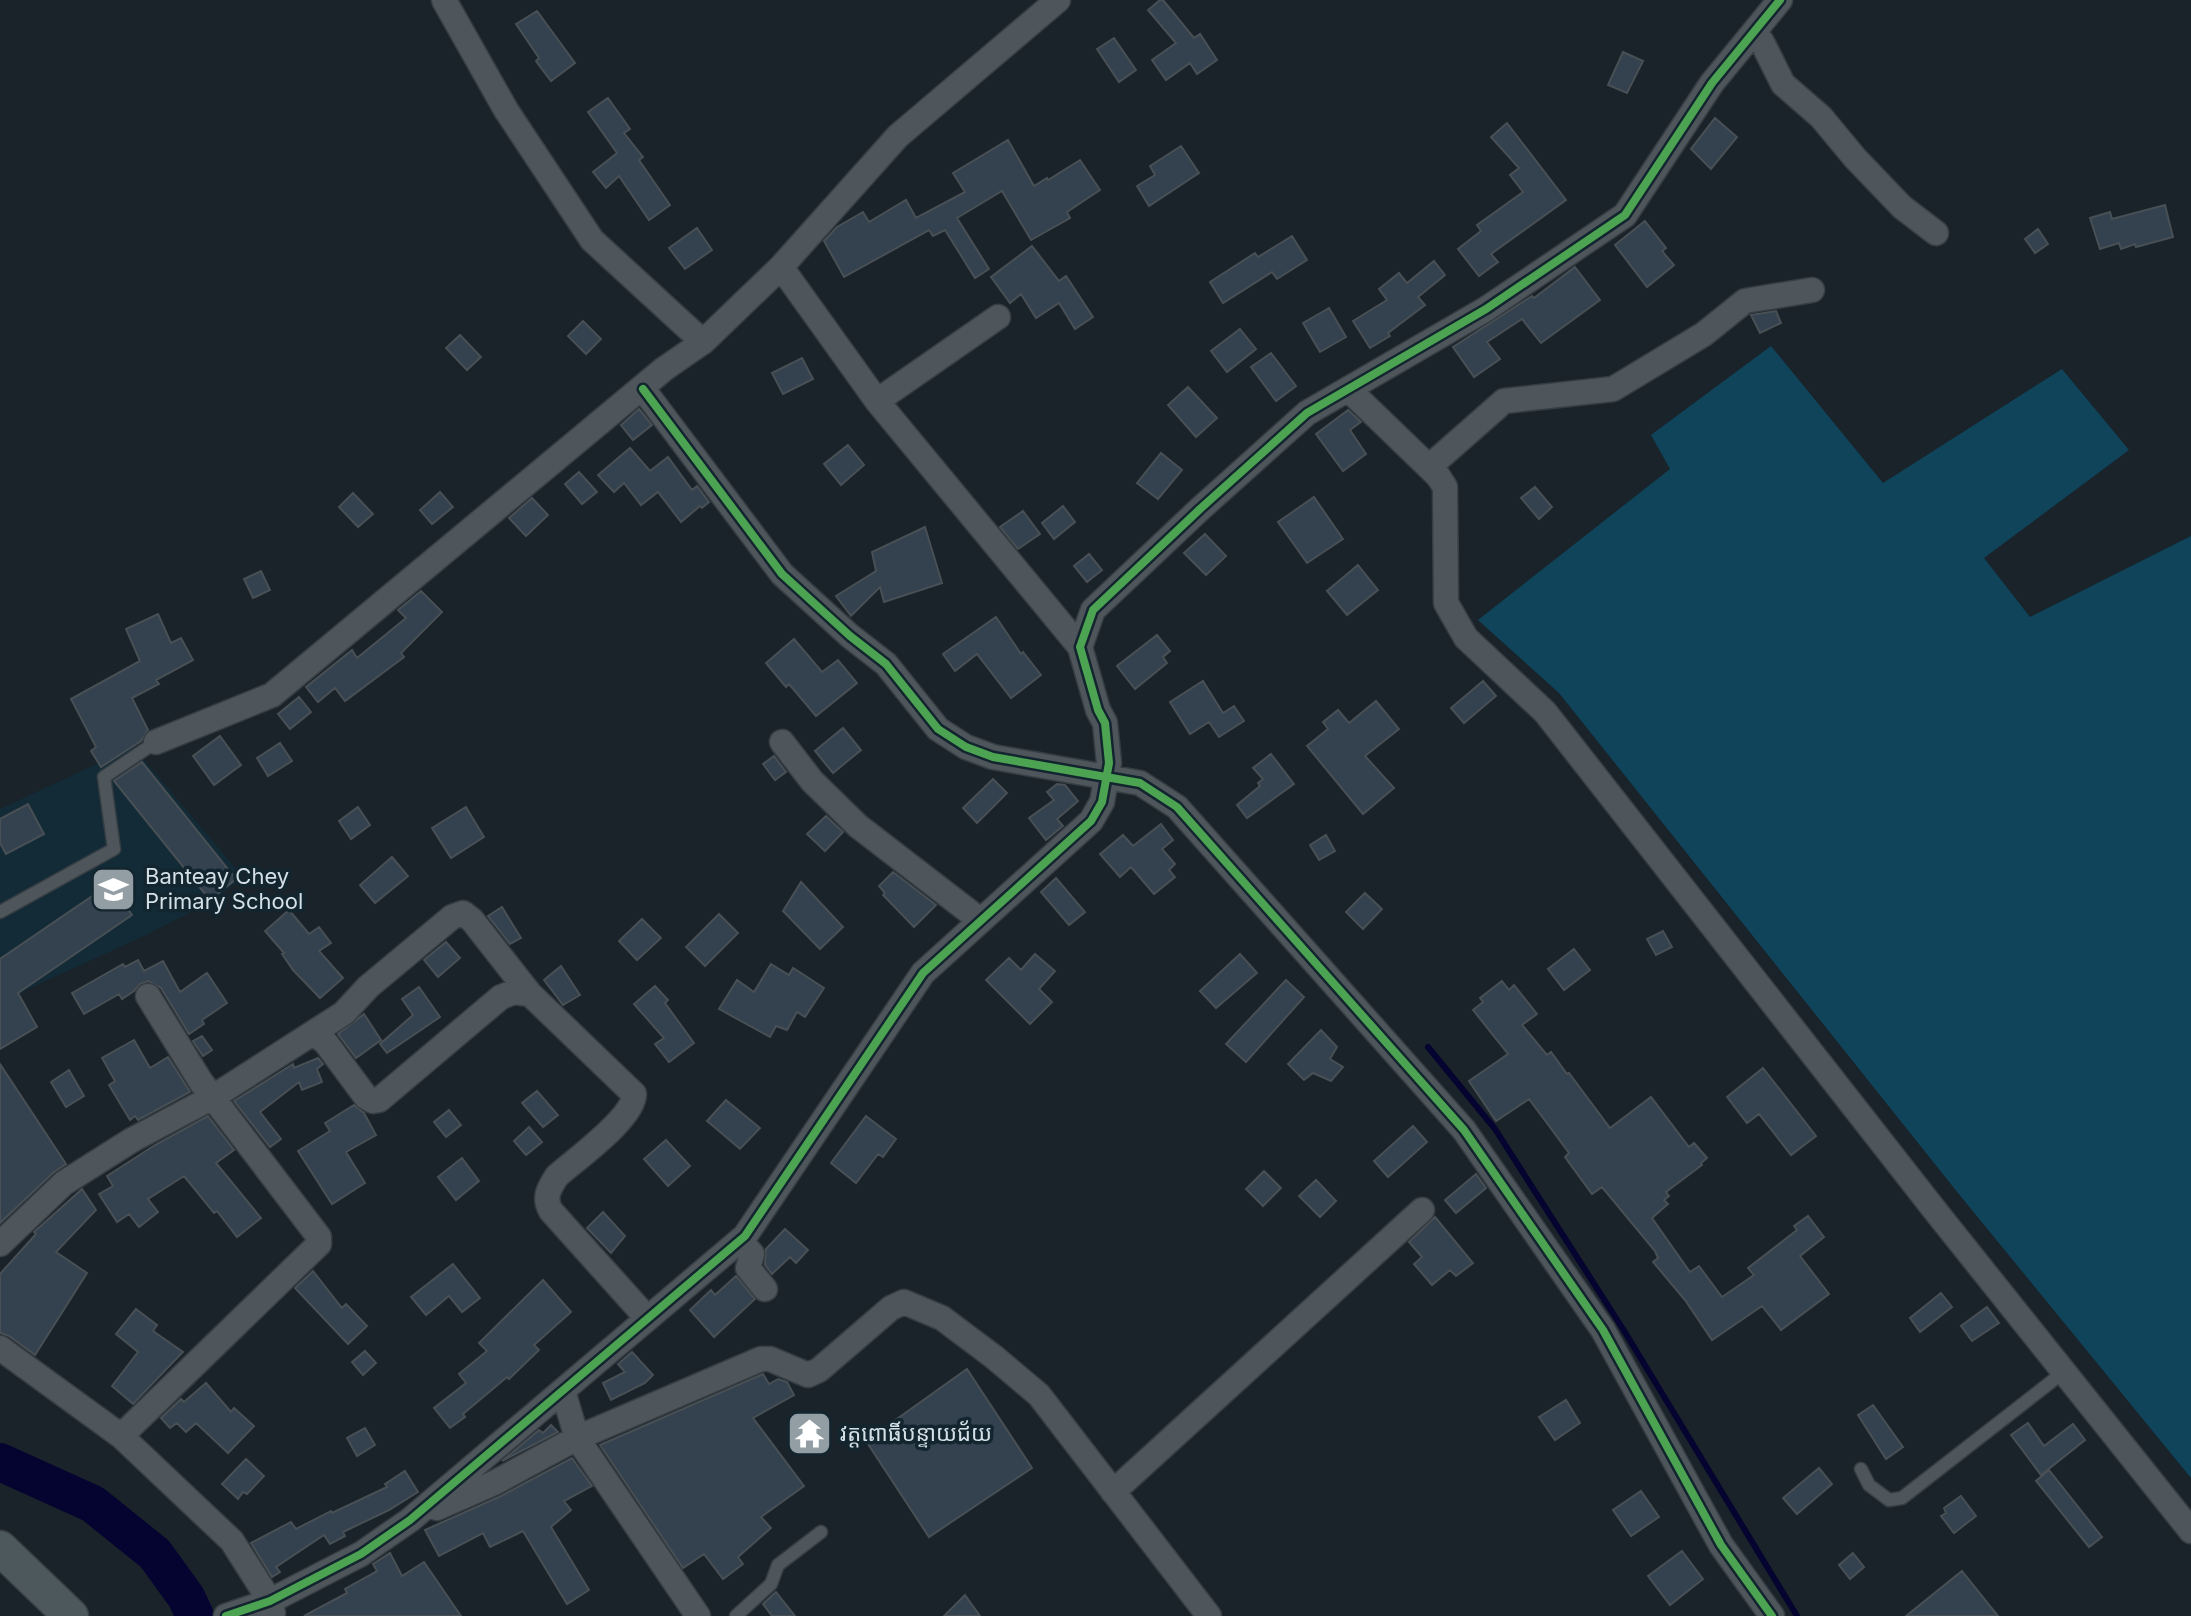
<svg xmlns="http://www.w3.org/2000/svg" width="2191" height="1616" font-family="Inter,'Noto Sans Khmer',sans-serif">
<rect width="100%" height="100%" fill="#192329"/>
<!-- built -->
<path fill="#132b37" d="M133 747 243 877 212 901 146 935 24 991 0 1009V809Z"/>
<!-- green -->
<path fill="#0f445b" d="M1771 346 1883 483 2062 369 2129 450 1984 558 2030 617 2191 536V1478L1958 1193 1559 693 1478 620 1670 469 1651 435Z"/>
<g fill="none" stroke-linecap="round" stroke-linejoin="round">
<!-- stream -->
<path stroke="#050330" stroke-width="6" d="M1428 1047 1495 1129 1623 1329 1797 1616"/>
<!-- river -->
<path stroke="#050330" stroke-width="38" d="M0 1462 93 1504 155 1554 186 1597 195 1616"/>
</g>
<!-- building -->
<path fill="#33424e" stroke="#484f55" stroke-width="2" d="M1160 0H1163L1194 38 1200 34 1217 60 1197 74 1190 63 1166 80 1152 60 1176 43 1148 10Z
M537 11 575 63 551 81 536 61 539 58 516 24Z
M1114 38 1136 70 1119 82 1097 49Z
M1623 52 1643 61 1627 93 1608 85Z
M608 98 630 129 624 133 643 157 639 160 670 205 649 220 619 176 606 188 593 172 617 153 588 112Z
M1715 118 1737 137 1711 169 1691 149Z
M1507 123 1566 200 1491 254 1498 262 1479 276 1458 249 1481 231 1477 225 1523 192 1510 175 1519 168 1491 137Z
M1008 140 1034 186 1047 178 1048 180 1080 160 1100 190 1067 212 1070 218 1031 240 1002 191 957 218 989 269 975 278 945 230 933 236 929 230 844 277 824 241 837 227 863 212 869 222 906 200 916 218 965 192 953 173Z
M1181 146 1199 173 1149 206 1137 186 1155 175 1150 166Z
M2165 205 2173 237 2136 247 2135 244 2121 249 2119 243 2100 249 2090 218 2110 212 2112 219Z
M1645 221 1666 248 1662 251 1674 265 1647 287 1615 245Z
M697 228 712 250 685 269 669 248Z
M2038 229 2048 244 2035 253 2025 239Z
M1292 236 1307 260 1277 279 1272 272 1223 303 1210 282 1255 253 1258 257Z
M1032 246 1059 281 1066 276 1093 317 1075 329 1059 303 1036 318 1021 294 1010 303 991 277Z
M1434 261 1445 275 1418 297 1425 305 1388 333 1390 336 1370 348 1353 321 1387 300 1379 289 1399 273 1407 283Z
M1575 267 1600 300 1541 343 1522 319 1487 342 1500 359 1474 377 1453 347 1532 296 1534 298Z
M1329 308 1346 337 1320 352 1303 323Z
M1776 311 1781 323 1760 333 1751 315Z
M583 321 601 339 586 354 568 336Z
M1240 329 1256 349 1227 372 1211 351Z
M460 335 481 357 467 370 446 348Z
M1271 353 1296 386 1276 401 1251 367Z
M802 358 813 379 783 394 772 373Z
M1188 387 1217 418 1196 437 1168 405Z
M639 409 652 425 633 440 621 425Z
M1348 410 1361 422 1350 430 1366 454 1343 471 1316 434Z
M848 445 864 465 841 485 824 464Z
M630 448 650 471 668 457 692 490 697 486 709 502 702 508 700 506 681 522 658 492 641 505 624 483 614 492 598 475Z
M1161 453 1182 470 1158 499 1137 483Z
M579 472 597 492 582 504 565 484Z
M1535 487 1552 507 1539 519 1521 498Z
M440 492 453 507 432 524 420 510Z
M353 493 373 514 358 527 339 507Z
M1314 497 1343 539 1307 563 1278 522Z
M532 498 548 515 526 536 509 518Z
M1063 506 1075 522 1054 539 1042 523Z
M1023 511 1040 534 1018 549 1000 527Z
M925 527 942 583 884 602 880 587 851 616 836 596 876 571 872 552Z
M1205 534 1226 556 1206 575 1184 553Z
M1089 554 1102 570 1087 582 1074 566Z
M1358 565 1378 590 1347 615 1327 591Z
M261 571 270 590 253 598 244 579Z
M421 591 442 612 401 653 404 657 345 701 335 688 318 702 306 687 352 650 357 658 406 618 398 610Z
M158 614 171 643 181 638 193 660 156 680 159 684 132 698 148 730 141 741 101 767 91 751 96 747 71 699 140 661 126 629Z
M996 617 1021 654 1023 652 1041 675 1011 698 977 654 955 671 943 654Z
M1157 635 1170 651 1163 657 1167 663 1135 689 1117 666Z
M794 639 822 672 838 660 857 683 816 716 789 684 786 687 766 663Z
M1203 681 1223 713 1234 706 1244 721 1219 737 1209 722 1190 734 1170 702Z
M1483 681 1496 696 1464 723 1451 708Z
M299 697 311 712 290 729 278 714Z
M1376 701 1399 729 1365 756 1394 788 1363 814 1307 746 1328 729 1323 722 1338 710 1349 723Z
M843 728 861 750 833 773 815 751Z
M220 736 241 765 214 785 193 756Z
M280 743 292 761 268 776 257 758Z
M1271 754 1294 784 1247 818 1237 805 1260 786 1258 783 1263 779 1253 768Z
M774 756 786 772 775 780 763 764Z
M142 762 236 879 210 900 114 781Z
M993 779 1007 793 977 823 963 808Z
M1057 784 1065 785 1078 801 1057 819 1063 826 1046 840 1029 818 1054 800 1047 792Z
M28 804 44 834 6 854 0 843V819Z
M358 807 370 825 351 839 339 821Z
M466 807 484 837 451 858 432 828Z
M826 816 843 832 825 851 807 834Z
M1161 824 1173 840 1162 849 1175 864 1169 870 1175 877 1154 894 1131 867 1120 877 1100 854 1123 835 1133 846Z
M1326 835 1335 851 1319 860 1310 845Z
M392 857 408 876 375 903 360 885Z
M893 872 936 905 914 927 883 895 885 893 879 886Z
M1056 878 1085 912 1069 925 1041 892Z
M801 882 843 927 820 949 783 911Z
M110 884 132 915 18 993 37 1027 0 1049V959Z
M1365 893 1382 909 1363 929 1346 912Z
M502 907 521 938 510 944 488 916Z
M289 910 309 934 319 927 331 943 319 951 343 978 320 998 293 970 282 954 284 953 265 931Z
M719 914 738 933 705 966 686 947Z
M642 919 661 938 637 960 619 941Z
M1663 931 1672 947 1656 955 1647 939Z
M446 942 460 958 438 977 424 960Z
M1574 949 1590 970 1564 990 1548 969Z
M1035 954 1055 971 1039 989 1052 1002 1030 1024 986 980 1009 958 1021 970Z
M1240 954 1257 973 1216 1008 1200 991Z
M138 960 144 971 163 961 180 992 207 973 227 1003 202 1020 204 1024 189 1034 161 988 148 981 140 984 134 991 122 999 119 994 84 1014 72 993 123 964 125 967Z
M771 964 789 975 793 968 824 988 805 1017 797 1012 787 1030 776 1026 770 1037 719 1009 737 980 754 992Z
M561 966 580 995 563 1005 544 980Z
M1286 980 1304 997 1246 1062 1226 1044Z
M1502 981 1509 990 1514 985 1537 1014 1522 1025 1547 1055 1551 1052 1567 1074 1569 1073 1610 1128 1651 1097 1689 1147 1694 1143 1707 1158 1701 1163 1702 1165 1666 1192 1669 1196 1664 1200 1668 1204 1652 1218 1690 1272 1699 1266 1722 1297 1754 1275 1748 1268 1797 1230 1794 1226 1808 1216 1824 1237 1800 1256 1829 1294 1781 1330 1762 1306 1712 1340 1685 1300 1653 1262 1658 1258 1655 1251 1602 1187 1592 1194 1565 1157 1569 1153 1529 1099 1496 1121 1469 1081 1508 1054 1473 1010 1483 1002 1480 998Z
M655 986 668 1000 665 1003 694 1043 669 1062 655 1044 664 1038 634 1004Z
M419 987 440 1017 387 1053 380 1044 413 1015 402 999Z
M364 1014 381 1040 356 1058 338 1034Z
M1321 1030 1337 1047 1330 1059 1343 1067 1331 1081 1313 1073 1304 1080 1288 1064Z
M202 1036 212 1050 203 1056 193 1041Z
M134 1040 150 1068 168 1057 190 1092 138 1120 135 1116 130 1120 109 1085 115 1081 102 1058Z
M318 1058 323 1064 317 1069 322 1082 302 1090 299 1082 260 1112 281 1139 270 1147 234 1101 293 1064 294 1068Z
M0 1064 66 1164 54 1172 0 1223Z
M1763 1068 1816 1136 1791 1155 1759 1114 1747 1123 1727 1097Z
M69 1070 84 1096 66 1107 51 1082Z
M537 1091 558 1115 543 1127 522 1103Z
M726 1100 760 1128 740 1149 707 1121Z
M354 1105 364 1113 376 1135 346 1152 365 1183 332 1204 298 1151 330 1131 325 1123Z
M449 1110 461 1125 446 1137 434 1122Z
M208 1116 234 1150 216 1163 261 1218 237 1237 217 1211 214 1213 184 1176 148 1199 158 1212 139 1227 129 1214 117 1222 99 1194 113 1186 107 1176 155 1145Z
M866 1116 896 1139 883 1157 878 1154 856 1183 831 1163Z
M1413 1126 1427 1142 1388 1177 1374 1161Z
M529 1127 542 1142 526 1155 514 1141Z
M666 1140 690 1166 668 1186 644 1159Z
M462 1158 479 1181 456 1200 438 1177Z
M1264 1171 1281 1188 1263 1206 1246 1189Z
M1476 1174 1486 1188 1456 1213 1445 1200Z
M1316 1180 1336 1201 1320 1217 1299 1196Z
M82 1189 96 1210 56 1252 87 1273 35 1355 9 1336 0 1333V1274L36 1234 34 1232Z
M603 1212 625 1236 611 1253 587 1228Z
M1435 1217 1473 1263 1456 1276 1450 1270 1432 1285 1414 1264 1422 1257 1409 1242Z
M785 1229 808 1250 796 1263 790 1257 772 1274 765 1265 766 1249Z
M453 1264 480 1298 462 1312 449 1296 426 1315 411 1297Z
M313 1271 342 1308 346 1304 367 1326 348 1344 295 1288Z
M736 1276 755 1299 714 1337 690 1310 711 1290 715 1295Z
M543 1280 571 1312 534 1345 539 1350 509 1379 507 1377 463 1414 465 1417 450 1428 434 1408 466 1383 459 1374 487 1351 479 1343Z
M1941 1293 1952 1307 1920 1332 1910 1318Z
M1987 1307 1999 1323 1972 1341 1961 1326Z
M136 1309 157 1325 153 1331 183 1352 133 1404 112 1386 138 1352 116 1334Z
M365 1351 376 1363 363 1375 352 1362Z
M632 1352 653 1375 645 1383 611 1400 603 1383 625 1372 618 1364Z
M967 1369 1032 1468 929 1537 866 1441Z
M763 1374 769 1384 778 1379 787 1382 794 1395 753 1418 804 1486 761 1517 771 1528 738 1557 743 1564 723 1579 704 1554 683 1568 600 1445Z
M206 1383 231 1412 234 1408 254 1426 228 1453 196 1423 186 1432 177 1423 170 1428 161 1418 181 1399 184 1402Z
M1566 1400 1580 1423 1555 1440 1539 1417Z
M1873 1405 1903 1447 1886 1459 1858 1415Z
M2028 1423 2044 1446 2073 1424 2085 1440 2041 1475 2011 1435Z
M551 1425 558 1432 502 1461 539 1430 543 1433Z
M365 1428 375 1445 357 1456 347 1438Z
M572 1458 592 1486 564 1501 571 1510 551 1527 589 1590 567 1604 523 1531 490 1547 483 1533 439 1556 425 1530 501 1496Z
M246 1459 264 1476 247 1494 243 1492 238 1499 222 1484Z
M1819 1468 1832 1484 1797 1514 1783 1498Z
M2049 1470 2102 1537 2089 1547 2036 1481Z
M405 1471 418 1492 389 1510 343 1532 345 1536 330 1544 324 1535 276 1567 280 1572 272 1577 251 1543 291 1522 296 1529 331 1511 332 1513 387 1487 385 1484Z
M1641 1491 1659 1517 1631 1536 1613 1510Z
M1961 1496 1976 1516 1954 1533 1941 1516 1946 1513 1944 1508Z
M1682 1551 1703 1579 1670 1605 1648 1576Z
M390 1553 402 1576 424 1562 461 1616H304L347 1593 345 1589 377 1571 373 1564Z
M1853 1553 1864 1567 1850 1579 1839 1565Z
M1962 1571 1998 1616H1906Z
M776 1592 795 1616H772L763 1604Z
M965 1595 980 1616H944Z"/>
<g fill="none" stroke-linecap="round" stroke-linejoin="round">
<defs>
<path id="lane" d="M0 912 114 849 104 777 156 742
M1861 1469 1869 1485 1889 1500 1902 1498 2065 1371
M736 1616 771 1584 778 1565 821 1532"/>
<path id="street" d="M444 0 506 110 592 240 703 342
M1754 33 1762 42 1783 84 1821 117 1855 158 1902 207 1936 233
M781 267 877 401 1080 647
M643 389 782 574 850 636 886 664 938 729 966 747 993 757 1140 783 1177 807 1464 1130 1603 1330 1721 1545 1772 1616
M1349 390 1438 476 1445 487 1446 603 1466 638 1545 712 1937 1213 2191 1531
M877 401 998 317
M1429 467 1504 401 1613 389 1704 334 1745 301 1812 290
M156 742 272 695 664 369 703 342 781 267 898 136 1058 0
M782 742 812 781 858 826 980 920
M315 1033 326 1043 366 1097 373 1101 379 1100 501 997 514 992 530 994
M740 1240 752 1254 748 1268 765 1289
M0 1244 64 1183 132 1140 213 1097 344 1013 368 987 452 917 463 913 472 920 530 994 634 1094C634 1118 576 1159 557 1176 549 1188 543 1198 551 1211L647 1318
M0 1348 121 1436 232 1541 270 1601 273 1613
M563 1391 577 1438 698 1616
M121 1436 319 1244V1237L201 1082 148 996
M1113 1492 1422 1210
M437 1508 494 1483 577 1438 761 1359H770L808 1375 819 1370 891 1308 904 1302 942 1318 994 1357 1039 1395 1209 1616
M226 1616 270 1601 361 1554 410 1520 745 1236 923 973 1091 821 1102 802 1109 763 1105 723 1098 710 1080 647 1093 610 1200 509 1307 413 1486 309 1625 215 1712 83 1780 0"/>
<path id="secondary" d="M0 1548 71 1616"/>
</defs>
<!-- lane casing -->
<use href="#lane" stroke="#363e44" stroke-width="15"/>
<!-- street casing -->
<use href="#street" stroke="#363e44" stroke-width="27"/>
<!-- secondary casing -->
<use href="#secondary" stroke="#363e44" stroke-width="37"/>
<!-- lane -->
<use href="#lane" stroke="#4f565b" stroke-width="12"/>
<!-- street -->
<use href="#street" stroke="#4f565b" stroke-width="24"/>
<!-- secondary -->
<use href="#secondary" stroke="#4d585c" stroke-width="34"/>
<defs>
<path id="cycleway" d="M643 389 782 574 850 636 886 664 938 729 966 747 993 757 1140 783 1177 807 1464 1130 1603 1330 1721 1545 1772 1616
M226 1616 270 1601 361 1554 410 1520 745 1236 923 973 1091 821 1102 802 1109 763 1105 723 1098 710 1080 647 1093 610 1200 509 1307 413 1486 309 1625 215 1712 83 1780 0"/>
</defs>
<!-- cycleway casing -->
<use href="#cycleway" stroke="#13252f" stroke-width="13"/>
<!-- cycleway -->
<use href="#cycleway" stroke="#4ca352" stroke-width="8"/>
</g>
<!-- icons -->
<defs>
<symbol id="school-square" viewBox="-11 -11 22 22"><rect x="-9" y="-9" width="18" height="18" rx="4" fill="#939da4" stroke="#13252f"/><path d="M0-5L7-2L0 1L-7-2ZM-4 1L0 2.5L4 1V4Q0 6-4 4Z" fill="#fff"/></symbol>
<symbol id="temple-square" viewBox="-11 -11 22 22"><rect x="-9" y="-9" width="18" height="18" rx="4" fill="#939da4" stroke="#13252f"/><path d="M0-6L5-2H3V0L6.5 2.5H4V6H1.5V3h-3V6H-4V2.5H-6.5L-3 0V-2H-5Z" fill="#fff"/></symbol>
</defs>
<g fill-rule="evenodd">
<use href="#school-square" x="88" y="864" width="51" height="51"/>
<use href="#temple-square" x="784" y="1408" width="51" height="51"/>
</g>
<g text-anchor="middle" stroke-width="7" stroke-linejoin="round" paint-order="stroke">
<!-- poi labels -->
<g font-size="22" fill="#d4dfe6" stroke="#13252f" text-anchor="start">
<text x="145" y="884">Banteay Chey<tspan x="145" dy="25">Primary School</tspan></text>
<text x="840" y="1441">វត្តពោធិ៍បន្ទាយជ័យ</text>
</g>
</g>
</svg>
